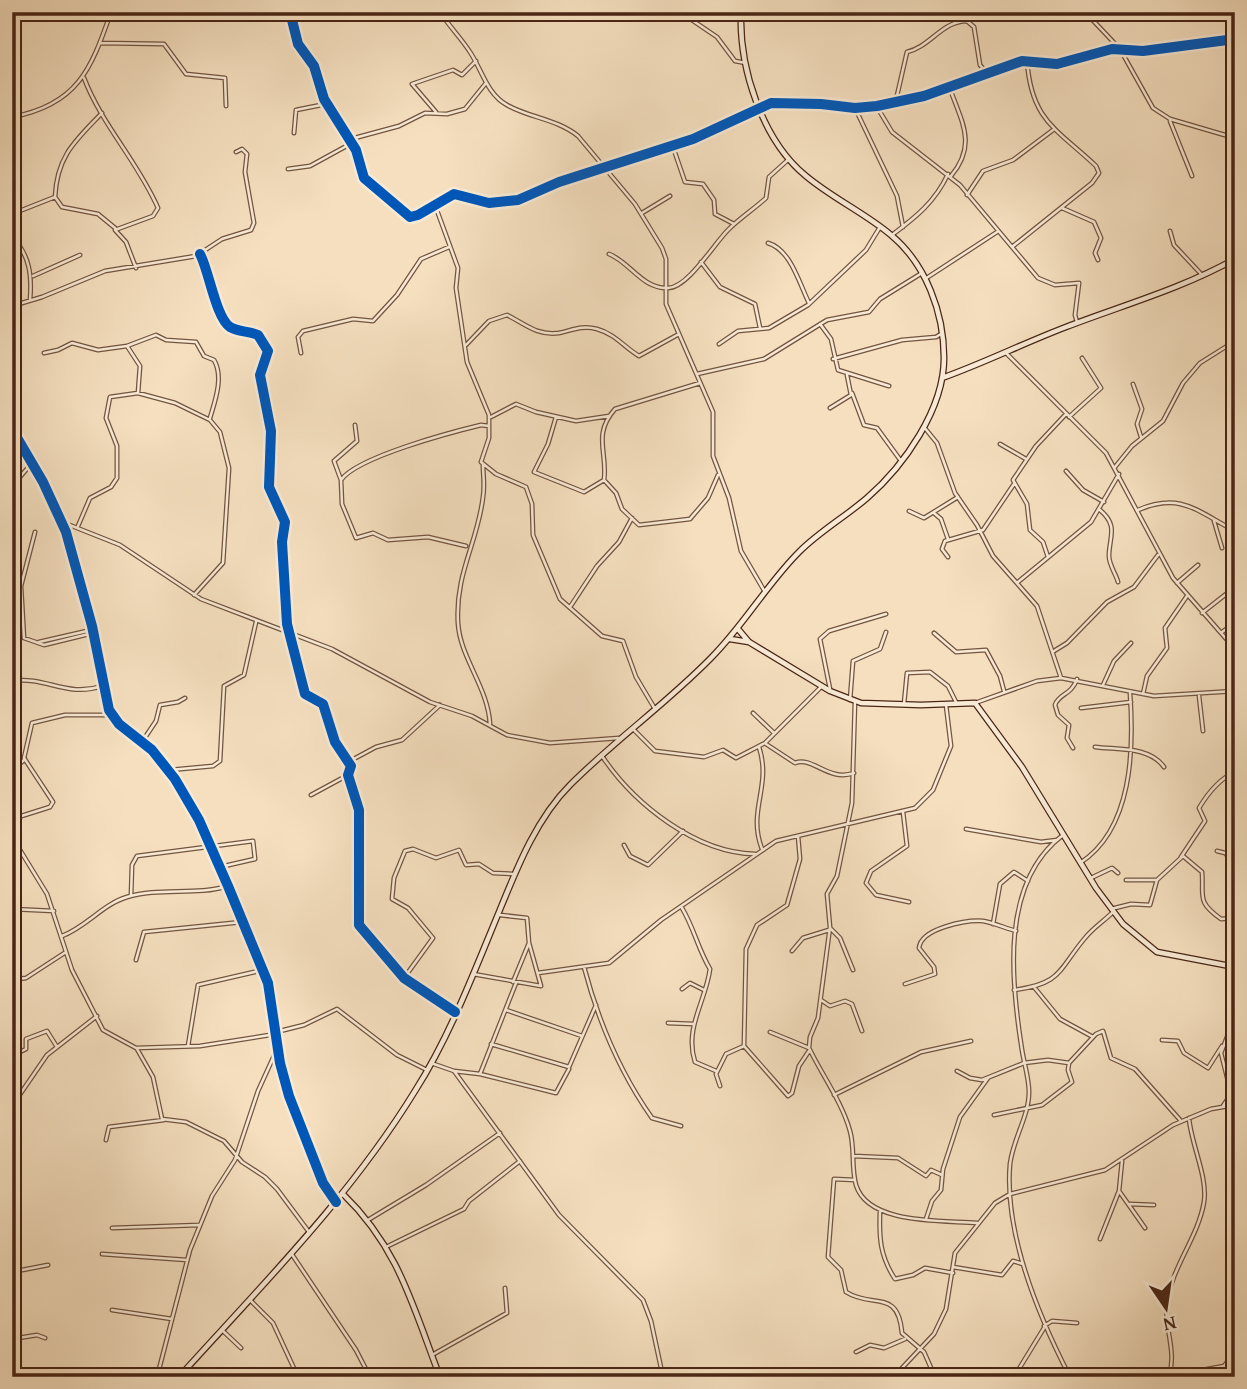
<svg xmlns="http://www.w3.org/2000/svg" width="1247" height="1389" font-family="'Gentium Book Plus',serif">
<rect width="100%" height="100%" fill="#f5dfbf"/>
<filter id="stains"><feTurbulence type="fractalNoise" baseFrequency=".00286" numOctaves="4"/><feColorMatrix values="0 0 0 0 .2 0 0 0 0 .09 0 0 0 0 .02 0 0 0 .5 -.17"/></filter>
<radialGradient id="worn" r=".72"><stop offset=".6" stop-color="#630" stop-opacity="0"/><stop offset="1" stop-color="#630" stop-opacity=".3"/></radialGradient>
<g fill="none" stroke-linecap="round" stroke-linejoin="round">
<defs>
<path id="street" d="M290 12 298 44 314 66 324 99 356 150 364 178 410 217 418 215 454 194 489 203 518 200 559 182 693 139 771 103 821 104 855 108 877 106 924 96 1022 61 1057 64 1112 49 1143 51 1235 39
M440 12C449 26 461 38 470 52 482 70 487 94 507 105 530 118 557 119 578 136L635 204 662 248 666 259V304L713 412V456L729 498 741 551 765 592
M680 12 717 37 735 61 746 63
M1085 12 1120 49 1153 108 1170 119 1235 138
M12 13 26 12
M100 43 164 44 186 74 225 78 226 106
M84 78C102 125 138 162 158 208L153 216 115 230 126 242 136 268
M949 86C961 121 978 144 951 176
M896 100 907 52C930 47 942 21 967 21L974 27 980 65 986 72
M877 107 892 132 960 185 1038 278 1055 285 1079 283 1075 315 1077 322
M855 108 897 196 903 227
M436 112 412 84 453 70 462 75 476 61
M102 113C75 141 57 156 55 197L62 207 98 214 115 228
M12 117C77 105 91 70 111 12
M1170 121 1192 176
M294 133 296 110 326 104
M351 139 399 126 425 113 447 114 465 109 486 83
M673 147 685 182 703 184 714 200 715 214 734 224
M288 169 310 166 352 143
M967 195 983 171 1013 160 1053 130
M435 205 458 268 456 288 467 362 489 415V438L481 462 496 474 526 487 532 504 533 535 560 599 602 636 623 641 636 677 655 709
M1062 208 1094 222 1101 238 1095 253 1098 260
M642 213 670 196
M12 214 55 197
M1170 231 1174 245 1203 276
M892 235C916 217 935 202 948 174
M12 237C30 255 32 276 30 300
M768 243C791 250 799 283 809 303
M1012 247 1092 183 1099 173 1096 166C1057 129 1031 121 1027 60
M200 254C209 271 216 318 230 327 238 332 249 331 258 335L268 351 260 375 271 431 269 487 285 522 282 542 287 624 305 694 323 704 335 742 351 766 348 775 359 810V925L404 978 455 1012
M609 254C630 262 642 289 668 288 688 288 715 242 729 229 740 218 754 209 766 198L769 177 789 159
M701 262 720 287 755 304 760 328
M33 276 80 255
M925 279 997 232
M12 306 42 297 105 271 196 256 222 239 251 230 254 223 245 172 247 154 242 149 236 152
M820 324 831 339 838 370 889 386
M719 344 738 331 769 328 808 305 866 250 880 227
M466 345 489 321 507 315C525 324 537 336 559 333 573 330 582 325 597 329 615 334 624 347 639 356L679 334
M127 346 156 335 166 340 196 342 204 356 214 360C224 377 215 401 210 418
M44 353 58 350 72 343 98 350 127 346 140 366 138 393
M301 353 298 337 303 331 353 319 373 321 397 295 421 259 449 247
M1007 354 1106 453 1173 578 1235 649
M833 359 902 340 936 337 941 334
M697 374 764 359 827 320 869 312 880 299 922 273
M700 383 615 409C592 435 608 453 604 480L616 493 622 509 639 525 690 519 708 498 718 475
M1133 384 1142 409 1137 424 1141 437
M852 393 864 425 877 428 901 461
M830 408 851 395 847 375
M491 417 516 404 536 412 576 421 609 416
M556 417 548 444 534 472 584 492 604 480
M1069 417 1101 388 1082 358
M924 427 937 443 955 493 977 525 993 556 1037 606 1061 678
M1000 444 1026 459
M483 464C483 475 485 486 483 497 478 542 455 573 458 623 460 658 488 687 490 724
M1115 467 1132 446 1163 421 1183 383 1200 363 1235 341
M1066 471 1083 490 1104 502
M341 480 334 461 357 441 355 425
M12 486 33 462
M1100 510C1119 526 1109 537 1109 556 1109 565 1116 574 1118 582
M1138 510C1181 492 1197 511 1235 531
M909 511 924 518 958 497
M934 513 941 519 948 539
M1214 521 1222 548
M62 522 120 545 201 599 332 649 430 702 472 716 507 735 550 743 619 738
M78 526 90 498 111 487 117 478V446L106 418 110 397 138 393 175 403 210 420 220 432 229 468 223 563 194 595
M35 532 21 586 24 638 44 645 93 633
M466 546 428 537 388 540 373 533 356 538 342 504 341 480C357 457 452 432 481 425L489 426
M948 557 942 549 945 541 983 530 1014 484
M1048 557 1043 542 1030 530 1027 504 1013 480 1036 446 1066 414
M1018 582 1091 522 1119 474
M1177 583 1198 565
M570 607 597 566 619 542 632 518
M1202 613 1235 587
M1222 632 1235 623
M934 633 956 652 986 650 1000 676 1004 691
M39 642 87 631 93 633
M1054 651 1067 643 1107 602 1134 587 1158 555
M12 681C46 676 67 698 102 686
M1103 685 1114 661 1131 643
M830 689 820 639 829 631 886 614
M1143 694 1147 676 1167 648 1165 628 1187 596
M1199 696 1203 731
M850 700 853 661 880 649 886 632
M855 701 852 803 837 876 827 894 830 927 818 1018 810 1037 809 1048C822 1075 842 1102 850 1131 855 1148 851 1167 856 1185 868 1225 943 1220 977 1223
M975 703 1037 681 1061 678 1154 696 1235 691
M904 704 907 673 930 672 948 686 957 704
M1081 708 1131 702
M753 713 774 733
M633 729 655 751 704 757 723 750 736 758 765 743 822 686
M142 742 156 721 160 705 178 702 185 698
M766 744 795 763C813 756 828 782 854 773
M759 747C772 787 747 810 762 849
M1095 747C1118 750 1149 746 1164 767
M1073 748 1067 738 1069 725 1058 715 1055 705C1059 693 1071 696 1077 679
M602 756C634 804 696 853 755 854
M350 761 376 747 402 740 440 705
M170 770 213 766 220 761 224 686 244 675 256 622
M12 771 25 759
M311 795 348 775
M903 812 907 846 871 871 866 883 876 895 909 902
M12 819 50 807 53 802 24 758 32 723 65 715H112
M966 829 1041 842 1057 840
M1063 835C1000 882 1011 981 1022 1050 1024 1063 1029 1078 1029 1092 1029 1116 1013 1139 1010 1164 1004 1234 1038 1315 1070 1377
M798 836 800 859 787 905 757 925 746 949 744 1046 788 1096 792 1093 799 1066 809 1051
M12 837 47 894 72 970 103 1030 136 1048 200 1046 276 1034
M624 845 630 856 648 865 683 831
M1217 851 1225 853 1235 865
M1181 857 1205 821 1199 808C1208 793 1219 779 1235 772
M1080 863C1133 829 1134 748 1130 693
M1091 878 1112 868 1118 873
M1126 880H1157
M131 896 132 865 137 856 253 841 255 859 220 867
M682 908C694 928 698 949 710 969 706 1001 684 1028 695 1062L716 1071
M12 909 54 911
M1111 909 1131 904 1150 905 1157 880 1183 856 1202 872C1204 897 1196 901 1221 919L1235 918
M993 924 1000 884 1014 872 1028 881
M830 928 840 938 853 970
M62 936C86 927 103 904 127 897 159 887 196 896 228 886
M792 951 803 938 829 930
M136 960 144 932 242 922
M584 967C598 1020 621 1074 652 1118L681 1126
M12 972 18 979 26 978 66 952
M538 973 609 963 661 920 776 841 915 808 933 790 951 746 946 705
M473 974 541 986 529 943 527 918 500 915
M404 978 433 938 408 908 392 899 394 878 405 851 413 849 436 858 459 850 466 865 479 864 493 873 513 874
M513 982 529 943
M905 984 935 974 934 967 919 948C921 928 966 920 983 921 994 923 1005 928 1016 931
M1034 987 1060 1019 1093 1037
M682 989 690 983 704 990
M1014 990C1062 984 1058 970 1085 938 1093 928 1104 921 1113 912
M821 1000 830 1006 845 1001 852 1004 862 1031
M506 1010 582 1036
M1235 1016 1221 1053 1235 1109
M668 1023 694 1024
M276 1032 304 1025 337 1009 397 1055 427 1070
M770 1032 809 1048
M1162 1040 1178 1041 1184 1053 1208 1068 1222 1046
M491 1044 569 1067 596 1005
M188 1046 198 985 263 970
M137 1049 153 1077 162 1119 186 1122 224 1141 242 1162 265 1177 277 1189 309 1232
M12 1056 26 1049V1039L47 1031 57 1047
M431 1063 454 1071 559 1215 643 1300 651 1321 663 1377
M454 1071 480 1074 556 1093 569 1069
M957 1071 970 1078 982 1080 1024 1063 1048 1060 1069 1063 1096 1034 1103 1031 1111 1058 1135 1069 1181 1121
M480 1074 516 983
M720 1086 716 1074 726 1054 744 1046
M1229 1087 1235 1079
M834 1095 921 1052 971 1041
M12 1106 47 1055 97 1016
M1223 1106 1231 1094
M994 1115 1042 1105 1072 1082 1068 1070 1069 1063
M106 1140 109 1127 164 1120
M854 1156 898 1158 926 1176 931 1170 942 1175
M1122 1161 1119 1191 1145 1228
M855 1180 834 1179 828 1257 841 1270 846 1292C873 1309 898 1288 902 1333L924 1352 935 1377
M1130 1204 1154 1205
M880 1212C879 1238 880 1256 895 1279L913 1275 925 1268 953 1273
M926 1219 932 1201 941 1190 943 1169 960 1117 988 1078
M368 1220 426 1185 500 1133
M112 1228 199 1225
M1100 1239 1119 1191
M386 1247 464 1209 469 1201 520 1161
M291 1253 356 1350 370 1377
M102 1254 187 1260
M953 1267 1002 1275 1013 1261 1023 1264
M12 1272 48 1265
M251 1301 273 1323 298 1377
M112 1310 172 1319
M1044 1326 1052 1321 1077 1323
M223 1331 241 1348
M12 1339 37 1335 45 1338
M856 1352 870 1345 884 1348 905 1339
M432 1355 507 1313 505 1288
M1171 1372H1192L1224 1366 1235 1352
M157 1377 190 1250 212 1196 235 1160 258 1091 278 1047
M635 1377 662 1372
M900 1377 902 1368 934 1334 946 1309 955 1253 995 1203 1010 1194 1105 1170 1173 1125 1211 1109 1234 1105
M1014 1377 1044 1328
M1169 1377C1177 1350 1164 1329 1167 1303 1172 1266 1198 1238 1204 1202 1208 1177 1191 1144 1189 1118"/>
<path id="secondary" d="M942 378C984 363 1024 343 1066 327 1123 305 1181 289 1235 259
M12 429 43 482 66 532 92 626 109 710 119 724 152 750 175 779 199 820 228 886 268 983 280 1063 289 1096 323 1183 336 1202
M738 629 749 642 830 691 861 703 921 705 975 703 1022 767 1096 888 1123 924 1157 952 1235 967
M730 639 749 642
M343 1194C399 1248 413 1307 440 1377
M179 1377C262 1285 350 1197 415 1091 450 1036 474 972 499 912 517 868 536 819 570 785 615 740 667 703 711 658 744 625 767 584 799 552 820 531 845 517 867 498 904 466 944 409 944 358 944 313 926 264 891 235 865 213 832 198 806 176 762 140 739 68 741 12"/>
</defs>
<!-- street casing -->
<use href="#street" stroke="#735440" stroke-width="5"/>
<!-- secondary casing -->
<use href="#secondary" stroke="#482515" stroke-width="7"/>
<!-- street -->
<use href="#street" stroke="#f8ead5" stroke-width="2.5"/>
<!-- secondary -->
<use href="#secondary" stroke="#f8ead5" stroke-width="4.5"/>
<defs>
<path id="cycleway" d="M290 12 298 44 314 66 324 99 356 150 364 178 410 217 418 215 454 194 489 203 518 200 559 182 693 139 771 103 821 104 855 108 877 106 924 96 1022 61 1057 64 1112 49 1143 51 1235 39
M200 254C209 271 216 318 230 327 238 332 249 331 258 335L268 351 260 375 271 431 269 487 285 522 282 542 287 624 305 694 323 704 335 742 351 766 348 775 359 810V925L404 978 455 1012
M12 429 43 482 66 532 92 626 109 710 119 724 152 750 175 779 199 820 228 886 268 983 280 1063 289 1096 323 1183 336 1202"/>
</defs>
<!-- cycleway casing -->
<use href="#cycleway" stroke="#f8ead5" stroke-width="15"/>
<!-- cycleway -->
<use href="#cycleway" stroke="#0057b8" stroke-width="10"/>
</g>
<!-- margin -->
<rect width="1247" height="1389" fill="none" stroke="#f5dfbf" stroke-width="42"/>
<rect x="14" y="14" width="1219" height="1361" fill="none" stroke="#482515" stroke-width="3.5"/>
<rect x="21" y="21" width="1205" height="1347" fill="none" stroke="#482515" stroke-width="2"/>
<!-- north arrow -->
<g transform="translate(1166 1308) rotate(167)" stroke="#f8ead5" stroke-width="5" paint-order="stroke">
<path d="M0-5L12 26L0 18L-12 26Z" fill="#482515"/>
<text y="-10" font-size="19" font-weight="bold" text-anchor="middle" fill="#482515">N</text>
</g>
<rect width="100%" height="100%" filter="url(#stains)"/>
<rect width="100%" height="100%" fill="url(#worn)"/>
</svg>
